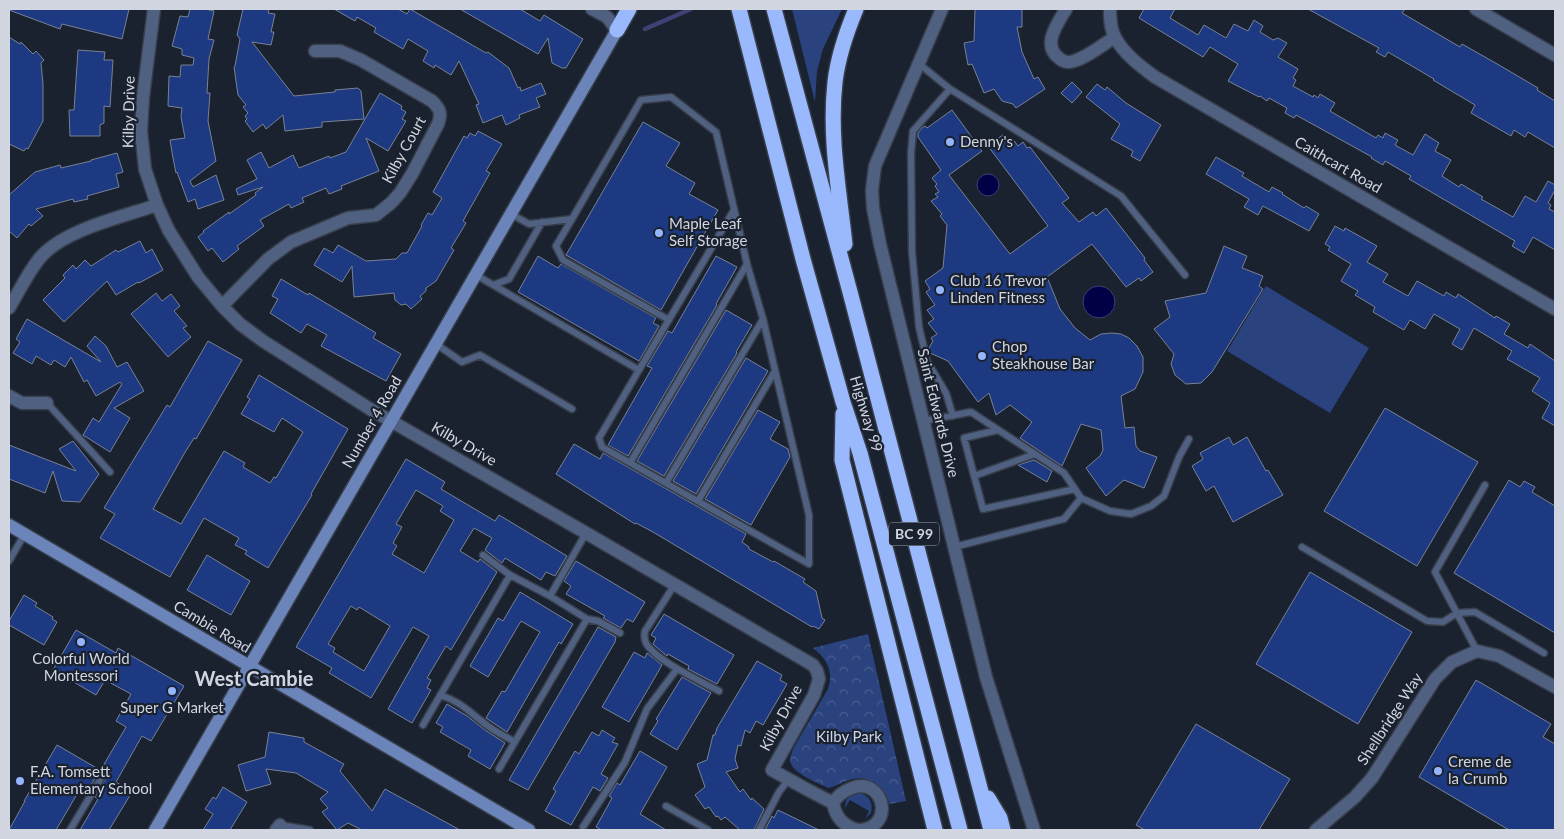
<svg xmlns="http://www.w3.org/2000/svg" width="1564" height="839" font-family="Lato,sans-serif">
<defs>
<pattern id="park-crowns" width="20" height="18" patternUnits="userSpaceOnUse" patternTransform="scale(1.25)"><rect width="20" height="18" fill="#2a437f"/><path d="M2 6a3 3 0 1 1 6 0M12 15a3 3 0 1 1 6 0" fill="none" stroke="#485d91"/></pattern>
</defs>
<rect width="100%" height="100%" fill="#1a212f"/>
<!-- grass -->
<path fill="#2a437f" d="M792 9H842L823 49 817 71 815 102Z
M1266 286 1369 348 1330 413 1227 351Z
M856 793C867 793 874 801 871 813L865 819 869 811 850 800 845 808C845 800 848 796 856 793Z"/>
<!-- park -->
<path fill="url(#park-crowns)" d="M868 634 906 801 890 804C882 789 871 775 852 779 844 781 837 786 829 788 819 784 792 773 790 761 790 756 792 753 793 749L828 689C834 671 827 659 813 648Z"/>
<!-- water -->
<path fill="#010046" stroke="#3f4074" d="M977 185a11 11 0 1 1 22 0a11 11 0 1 1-22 0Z
M1083 302a16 16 0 1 1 32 0a16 16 0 1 1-32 0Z"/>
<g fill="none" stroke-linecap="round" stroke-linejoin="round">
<!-- stream -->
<path stroke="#3f4074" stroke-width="4.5" d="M645 29 691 9"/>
</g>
<!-- building -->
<path fill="#1c3981" stroke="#798294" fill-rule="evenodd" d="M10 9H129L122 39 62 24 60 29 9 10Z
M190 9H205L214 11 208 39 214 40 209 59 207 93H210L208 121 216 161 190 181 193 187 216 175 224 200 198 209 195 199 188 202 177 172 176 173 173 158 170 140 185 138 181 117 182 108 168 106 169 76 180 77 181 65H193L194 58 182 55V49L172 46 180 16 188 17Z
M243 9H269L268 13 275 14 271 32H274L271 45 252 42 294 96 335 92V90L358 88 361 91 364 119 322 122V127L285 131 283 115 266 129 263 124 253 132 245 121 247 119 245 116 248 113 243 107 246 105 238 95 234 67 235 66 240 39 237 35Z
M334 9H398L407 14 410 9 486 53 488 52 509 68 518 88 520 87 521 91 541 83 546 94 536 98 540 107 519 115 520 118 506 125 502 115 483 123 476 105 479 104 459 61 451 75 435 65 434 68 423 61 428 51 408 39 403 49 374 32 376 28 357 17 355 21Z
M460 9H520L540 21 544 15 583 39 566 68H562L552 63 548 38 538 54Z
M975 9H1022V27H1017L1022 52 1034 79 1038 77 1045 89 1016 108 1013 104 1002 101 994 89 984 93 972 64 968 65 964 43 974 41Z
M1144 9H1175L1170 18 1198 35 1204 25 1226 38 1234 24 1248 31 1254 20 1263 26 1260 32 1273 40 1278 38 1287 43 1278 57 1298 69 1293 78 1296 80 1293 86 1313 97 1314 95 1318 98 1320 94 1335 103 1330 111 1376 138 1378 135 1383 138 1385 133 1398 140 1395 145 1413 155 1425 134 1439 143 1435 151 1451 160 1442 176 1459 187 1461 184 1483 197 1481 199 1513 217 1525 196 1536 202 1548 181 1555 185V190L1548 203 1551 205 1549 209 1555 212V250L1533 237 1524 253 1512 246 1515 241 1409 179 1411 176 1385 161 1383 165 1371 158 1372 157 1296 115 1294 118 1285 113 1287 108 1269 98 1267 101 1260 96 1259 97 1228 81 1238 64 1210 47 1203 57 1139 18Z
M1308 9H1405L1402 13 1460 47 1462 44 1499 65 1538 88 1537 90 1555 101V148L1528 132 1525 137 1514 130 1511 136 1471 113 1475 105 1433 80 1434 79 1388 52 1385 57 1376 52 1379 48Z
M9 37 20 44 21 42 33 54 36 51 44 60 41 63 43 84V121L28 149 26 148 24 151 9 144Z
M78 50 105 52 104 60H113L110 107 104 106V123L100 125V136H70L69 110H74Z
M1072 82 1082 92 1072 103 1061 93Z
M1097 84 1105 90 1107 87 1126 103 1161 125 1140 161 1131 156 1133 151 1111 139 1120 124 1086 97Z
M380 93 402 106 401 109 406 112 402 119 406 121 388 151 366 138 379 171 341 186 342 189 329 194 326 188 302 198 304 202 291 208 289 204 260 220 264 226 237 246 239 249 223 262 212 248 208 251 198 237 204 232 203 231 229 212V214L256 195 255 193 263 187 238 195 236 189 257 179 247 160 261 152 269 168 293 155 299 168 329 156 330 158 346 152Z
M952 110 982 151 949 175 1010 254 1048 226 988 146 1004 134 1008 140 1012 138 1018 146 1023 142 1027 148 1030 147 1069 198 1062 203 1079 222 1093 212 1096 216 1106 208 1145 258 1144 260 1153 272 1141 281 1139 278 1126 287 1092 244 1047 277 1060 309 1075 328 1090 340 1101 334 1112 333 1121 334 1129 338 1137 346 1143 357V372L1135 389 1121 396 1125 428 1134 427 1136 446 1140 451 1157 457 1144 488 1124 480 1106 496 1086 468 1100 456 1103 450 1101 430 1081 424 1062 466 1020 438 1032 422 1010 405 996 415 989 393 978 402 948 361 930 353 929 348 933 341 931 338 937 334 928 323 934 319 927 310 935 305 926 292 930 289 925 281 943 268 947 225 940 216 942 214 931 201 938 197 935 194 939 192 935 186 937 184 932 178 941 170 918 137V133L922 128 925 126 927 128Z
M643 122 680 143 666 166 695 183 689 194 718 210 661 310 566 255Z
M478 131 502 144 486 171 490 173 463 221 466 223 451 248 454 250 436 281 426 288V291L420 296 422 299 411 309 406 304 401 305 395 300 394 293 354 297 352 266 342 282 314 265 324 248 333 253 338 245 366 261 396 259 402 253H407L422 226 421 225 428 213 432 215 442 198 433 192 464 136 467 138 470 133 475 136Z
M117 153 123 172 116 174 119 187 87 196 88 199 74 202 73 199 36 209 43 216 31 226 29 224 17 238 9 231V195L35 172 60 165 61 168 91 161V160Z
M1216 157 1244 173 1242 176 1269 192 1272 187 1283 193 1282 194 1304 208 1306 206 1319 214 1309 231 1263 206 1258 215 1244 207 1249 199 1206 174Z
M1335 226 1344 231 1345 228 1377 246 1367 262 1388 274 1383 282 1408 296 1417 281 1444 296 1446 292 1456 298 1458 294 1495 318 1496 316 1510 324 1504 334 1528 348 1530 344 1555 361V426L1542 418 1550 403 1532 391 1540 378 1507 359 1512 351 1474 328 1462 350 1452 344 1460 329 1434 314 1425 329 1410 320 1404 330 1373 312 1375 307 1355 295 1358 291 1341 281 1351 264 1328 250 1330 247 1325 244Z
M140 241 146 253 152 249 163 270 139 283 138 282 116 295 107 281 64 322 43 300 65 278 63 275 73 265 76 269 85 260 91 266 116 250 118 252Z
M1224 246 1247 256 1242 268 1263 276 1259 286 1263 289 1212 372 1201 383 1186 384 1175 375 1171 364 1174 354 1154 329 1170 317 1165 301 1206 293Z
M538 256 558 268 561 264 656 318 653 323 659 326 639 361 518 292Z
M716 256 737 267 716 304 717 305 628 456 608 445 652 368 647 366 668 331 672 333Z
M281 279 308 295 309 293 376 333 373 338 401 354 386 381 321 346 327 335 307 324 301 333 270 313 278 299 272 296Z
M156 293 162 301 171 294 180 306 174 311 187 326 183 328 191 337 168 357 131 314Z
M726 310 752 325 736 352 737 353 664 476 637 461Z
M27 319 101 362 87 346 95 336 106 346 117 367 127 362 144 391 114 408 130 418 110 452 83 435 93 418 99 422 122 384 120 382 96 396 87 380 84 382 71 357 65 367 54 360 51 365 36 356 32 364 13 353 20 342 16 339Z
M208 341 242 360 196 439 194 438 184 454 153 509 181 524 224 451 245 463 243 467 270 483 274 477 276 478 303 432 282 418 274 432 241 414 250 399 247 397 259 375 348 429 311 494 312 495 268 568 245 554 247 551 235 545 239 538 204 518 170 577 100 538 115 514 104 508 167 405 170 407Z
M746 358 768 371 696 494 673 481Z
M1385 408 1478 462 1417 566 1324 511Z
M758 410 780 422 770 439 788 449 790 457 751 525 705 499Z
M1229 437 1233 445 1247 437 1266 471 1268 470 1283 495 1233 522 1214 486 1206 491 1192 466 1203 459 1200 453Z
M73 441 99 474 80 502 62 501 53 471 45 493 9 479V445L76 471 59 449Z
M574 444 600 459 603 453 746 534 742 542 749 547V549L773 562 774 561 805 579 803 582 816 591 822 618 825 620 819 629 813 626 812 627 653 532 636 523 635 524 556 474Z
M406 459 445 482 441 489 495 521 499 515 567 556 555 576 546 572 541 580 505 558 502 563 485 550 492 538 474 528 460 551 478 562 480 559 497 572 451 650 446 646 427 678 431 680 427 688 431 690 412 723 388 709 429 636 413 627 371 698 329 673 332 668 296 647ZM416 490 443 506 440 511 454 520 424 573 392 554 397 546 393 543 402 527 396 524ZM351 606 357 610 359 607 390 626 364 671 333 652 335 648 328 644Z
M1034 460 1052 471 1047 482 1018 465Z
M1509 480 1520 487 1524 481 1535 487 1532 492 1555 506V633L1454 573Z
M207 555 250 581 231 615 187 590Z
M576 561 645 602 633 622 627 619 621 628 603 618 605 616 566 594 571 586 564 581Z
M1310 572 1412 632 1358 724 1256 664Z
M520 592 573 624 561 644 559 642 507 732 486 718 502 691 505 692 540 632 521 621 488 677 470 666 498 618 503 621Z
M24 595 37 603 35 606 53 617 52 619 57 622 44 645 9 625V621Z
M664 614 734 655 717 684 688 669 689 666 668 654 667 656 655 646 653 644 656 638 651 635Z
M598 627 616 637 615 642 528 790 509 780Z
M76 630 116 653 118 648 184 686 151 741 142 736 116 782 132 792 109 830H80L98 799 95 797 110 772 109 766 106 765 103 766 126 727 116 721 131 694 105 680 96 695 53 670Z
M634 652 645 658 647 653 662 665 629 722 602 707Z
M757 661 782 675 780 680 787 684 763 725 756 721 750 733 745 730 741 746 738 745 735 759 738 768 726 772 740 792 743 789 751 800 752 798 764 809 754 830H740L725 817 721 820 718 816 716 817 709 807 705 809 695 795 705 787 697 764 707 760 713 735H715L717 728Z
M682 677 711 693 677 750 650 734 658 721 656 719Z
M1476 680 1551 724 1543 737 1555 744V830H1509L1419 777Z
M447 704 467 716 485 730 505 743 490 769 468 756 471 750 440 732 443 727 436 723Z
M1196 724 1290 779 1259 830H1145L1136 825Z
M602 730 615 738 612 742 618 744 601 774 608 778 600 791 593 787 571 825 545 811 556 791 553 789 575 751 579 754 592 732 599 736Z
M269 732 304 738V742L344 764 340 771 372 811 385 789 460 830H362L348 823 337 830 322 812 328 808 320 799 328 792 296 773 266 769 271 784 246 791 238 765 265 757Z
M57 745 100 770 87 792 80 789 56 830H9L25 801H24Z
M640 751 667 767 640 814 666 830H602L596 827 612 798 609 796 617 783 620 785Z
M223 787 247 802 230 830H203L213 814 205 809 213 797 216 799Z
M778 810 819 830H765L772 816 774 818Z"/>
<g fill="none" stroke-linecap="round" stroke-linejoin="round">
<defs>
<path id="service" d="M918 63 950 89 1121 196 1185 275
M950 89 913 131 911 153 912 252 919 327 927 361 946 393 953 416
M572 219 556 246 563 260 669 320
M476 275 639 370 599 438 602 447 809 564V515L763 319 747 264 716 132 671 97 641 100 572 219 529 224 511 214
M493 285 509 279 542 222
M436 344 462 362 480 355 572 409
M639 370 734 210
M47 403 110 472
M923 421 971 412 1064 473 1081 498 1110 511 1131 514 1151 506 1164 496 1179 457 1189 439
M998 430 964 438 983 509 1075 489
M630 463 747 264
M974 476 1035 454
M666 483 763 319
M698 501 775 371
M954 547 1064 519 1081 498
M1302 547 1427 621 1443 622 1457 613 1475 612 1544 653
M483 555 510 575 550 596 587 619 598 621 620 633
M9 561 24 535
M675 584 645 631C644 636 644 639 646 643 655 660 700 681 719 691
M550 596 586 533
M1477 651 1435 572 1485 485
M440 695C461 702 467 710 484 723 493 731 505 736 515 742
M423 725 510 575
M499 769 587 619
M666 806 708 830
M280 825 310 830
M583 827 625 762 647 709 677 669
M70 830 106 770
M759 830 779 792 789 779"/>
<path id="minor" d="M154 9 143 97 141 131 145 169 157 205 169 231 198 277 222 306 240 324 263 341 370 409 586 533 813 665 817 671 819 679 814 695 772 770 808 790 833 803
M592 9 607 17 617 30
M1066 9C1058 23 1041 45 1059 58 1063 62 1069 63 1074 61 1088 57 1102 45 1115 37
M1110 9C1110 18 1110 28 1115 37 1123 53 1140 66 1155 77L1555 309
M1476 9 1555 55
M222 306 268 259 291 242 348 218 376 215 391 203 400 193 412 174 438 124C442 113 440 109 432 101L361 60 340 51H315
M9 308C19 292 27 274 39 259 62 230 122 217 157 205
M9 396 22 403H47
M276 830 280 825
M857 830C843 825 836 818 833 803 837 796 844 791 852 788 884 776 896 828 859 830
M1316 830 1355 797 1372 778 1435 679 1452 662 1477 651 1499 656 1555 687"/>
<path id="tertiary" d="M942 9 875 166 872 190 873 208 880 244 986 677 1034 830"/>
<path id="secondary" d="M9 525 529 830
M155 830 617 30"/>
<path id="motorway" d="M739 9 803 259 843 402 860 453 960 830
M774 9 850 292 991 830
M617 30 629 9
M845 244C839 190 829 136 835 82 838 57 846 33 856 9
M843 414 842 460 935 830
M988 798 1000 818 1003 830"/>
</defs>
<!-- service casing -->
<use href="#service" stroke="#373e4b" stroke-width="9"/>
<!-- minor casing -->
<use href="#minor" stroke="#373e4b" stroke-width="15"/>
<!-- tertiary casing -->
<use href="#tertiary" stroke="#373e4b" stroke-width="15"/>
<!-- secondary casing -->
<use href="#secondary" stroke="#373e4b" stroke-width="15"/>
<!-- motorway casing -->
<use href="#motorway" stroke="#373e4b" stroke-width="18"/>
<!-- service -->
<use href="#service" stroke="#506081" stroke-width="6"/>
<!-- minor -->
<use href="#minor" stroke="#506081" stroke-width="12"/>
<!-- tertiary -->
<use href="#tertiary" stroke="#506081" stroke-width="12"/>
<!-- secondary -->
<use href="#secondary" stroke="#6b84b9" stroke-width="12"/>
<!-- motorway -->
<use href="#motorway" stroke="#9ab9fc" stroke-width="15"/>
</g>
<!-- markers -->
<g fill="#95b6fd" stroke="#1a212f" stroke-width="2">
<circle cx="950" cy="142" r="5"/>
<circle cx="659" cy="233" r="5"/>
<circle cx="940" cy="290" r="5"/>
<circle cx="982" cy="356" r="5"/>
<circle cx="81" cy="642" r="5"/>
<circle cx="172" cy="691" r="5"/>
<circle cx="1438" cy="771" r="5"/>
<circle cx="20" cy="781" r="5"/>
</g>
<g text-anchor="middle" stroke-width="4.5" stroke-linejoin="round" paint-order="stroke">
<!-- shield labels -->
<rect fill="#1a212f" stroke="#9aa0ab" stroke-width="1" x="889" y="522.5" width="50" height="23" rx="4"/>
<g font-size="14" font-weight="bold" fill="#d1d6e0">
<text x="914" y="539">BC 99</text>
</g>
<!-- street labels -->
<g font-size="15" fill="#d1d6e0" stroke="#1a212f">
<text transform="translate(129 112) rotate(-89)" y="5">Kilby Drive</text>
<text transform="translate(404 150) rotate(-61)" y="5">Kilby Court</text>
<text transform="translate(1338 165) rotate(30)" y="5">Caithcart Road</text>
<text transform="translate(938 413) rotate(76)" y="5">Saint Edwards Drive</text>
<text transform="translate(866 414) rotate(73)" y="5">Highway 99</text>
<text transform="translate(372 422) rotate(-60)" y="5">Number 4 Road</text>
<text transform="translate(464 444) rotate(30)" y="5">Kilby Drive</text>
<text transform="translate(212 627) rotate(31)" y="5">Cambie Road</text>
<text transform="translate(781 718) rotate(-62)" y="5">Kilby Drive</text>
<text transform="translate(1390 719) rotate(-57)" y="5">Shellbridge Way</text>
</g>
<!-- poi labels -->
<g font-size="15" fill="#d1d6e0" stroke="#1a212f" text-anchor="start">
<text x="960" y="147">Denny's</text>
<text x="669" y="229">Maple Leaf<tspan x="669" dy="17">Self Storage</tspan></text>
<text x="950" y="286">Club 16 Trevor<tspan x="950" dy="17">Linden Fitness</tspan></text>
<text x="992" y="352">Chop<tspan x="992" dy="17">Steakhouse Bar</tspan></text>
<text x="81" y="664" text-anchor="middle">Colorful World<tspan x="81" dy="17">Montessori</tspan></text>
<text x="172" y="713" text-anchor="middle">Super G Market</text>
<text x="1448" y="767">Creme de<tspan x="1448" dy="17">la Crumb</tspan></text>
<text x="30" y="777">F.A. Tomsett<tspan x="30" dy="17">Elementary School</tspan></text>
</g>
<!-- park labels -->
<g font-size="15" fill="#ccd7ec" stroke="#1a212f">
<text x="849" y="742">Kilby Park</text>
</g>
<!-- district labels -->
<g font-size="20" font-weight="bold" fill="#d1d6e0" stroke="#1a212f">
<text x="254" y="686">West Cambie</text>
</g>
</g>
<!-- border -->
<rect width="1564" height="839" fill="none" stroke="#d1d6e0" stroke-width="20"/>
</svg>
